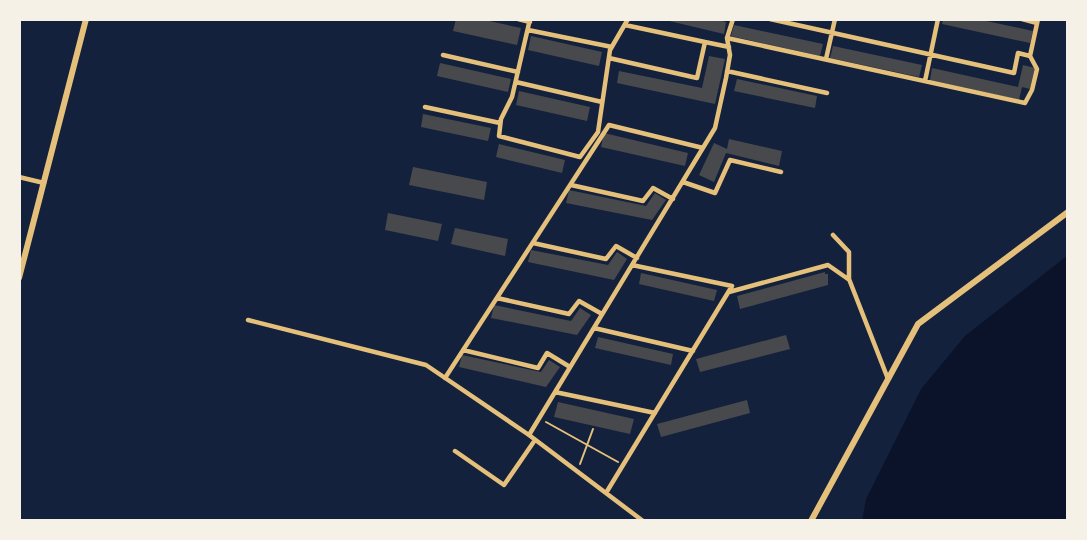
<svg xmlns="http://www.w3.org/2000/svg" width="1087" height="540" font-family="'Sofia Sans Condensed',sans-serif">
<rect width="100%" height="100%" fill="#14213d"/>
<!-- water -->
<path fill="#0b132b" d="M1068 255V521H862L866 499 921 389 965 336Z"/>
<!-- building -->
<path fill="#48494c" d="M456 19H480L521 28 517 45 453 31Z
M661 19H713L726 22 724 34Z
M943 19H977L1033 31 1030 43 942 24Z
M734 25 823 44 820 56 731 36Z
M531 36 602 52 599 66 528 50Z
M833 46 922 65 919 77 830 58Z
M709 56 725 59 715 104 617 83 619 71 702 88Z
M440 63 511 79 508 92 437 76Z
M1023 65 1035 68 1030 89 1022 87 1019 100 930 80 932 68 1018 87Z
M737 79 817 96 815 108 734 91Z
M519 91 590 107 587 121 516 105Z
M423 114 491 128 488 141 421 127Z
M604 133 688 153 685 166 601 147Z
M729 139 782 151 779 166 726 153 714 182 699 175 714 143 727 149Z
M499 144 565 160 562 173 496 157Z
M413 167 487 182 484 200 409 185Z
M569 190 646 206 655 193 666 200 652 220 566 203Z
M388 213 442 224 438 241 385 230Z
M455 228 508 239 505 256 451 244Z
M531 250 608 265 617 252 627 259 614 280 528 262Z
M825 272V274H828V285L740 309 737 296Z
M641 273 717 290 714 301 639 284Z
M494 305 571 321 580 308 591 315 577 335 491 318Z
M786 335 790 349 700 372 696 359Z
M598 337 673 354 671 365 595 348Z
M462 355 541 372 549 360 560 367 546 387 459 367Z
M747 400 750 413 661 437 657 424Z
M558 402 634 419 630 434 554 417Z"/>
<g fill="none" stroke-linecap="round" stroke-linejoin="round">
<!-- path -->
<path stroke="#e5c07b" stroke-width="2" d="M546 422 618 462
M580 464 593 429"/>
<!-- minor -->
<path stroke="#e5c07b" stroke-width="4.5" d="M518 19 530 22
M530 19 512 97 501 119 499 136 580 157 598 132 610 50 628 19
M770 19 1014 73 1018 53 1030 56
M1022 19 1037 23
M625 25 705 42
M528 30 612 47
M727 38 1025 103 1032 90 1037 69 1030 56 1038 19
M443 55 518 72
M609 58 697 78 705 42 729 47
M826 59 835 19
M727 71 827 93
M925 81 938 19
M516 82 602 102
M425 107 500 123
M19 177 44 183
M683 182 715 193 730 160 781 172
M571 185 643 201 653 188 673 199
M833 235 849 252V279L888 379
M533 243 606 259 616 246 637 258
M729 292 828 265 848 279
M497 298 569 314 579 301 602 314
M248 320 426 365 529 435 643 521
M594 328 693 351
M463 350 538 368 547 353 570 367
M445 378 609 125 703 148
M555 392 655 413
M529 435 715 128 726 78 730 55 727 38 733 19
M455 451 504 485 535 440
M606 493 732 286 632 265"/>
<!-- secondary -->
<path stroke="#e5c07b" stroke-width="6" d="M19 278 86 19
M811 521 918 324 1068 212"/>
</g>
<!-- border -->
<rect width="1087" height="540" fill="none" stroke="#f6f1e7" stroke-width="42"/>
</svg>
